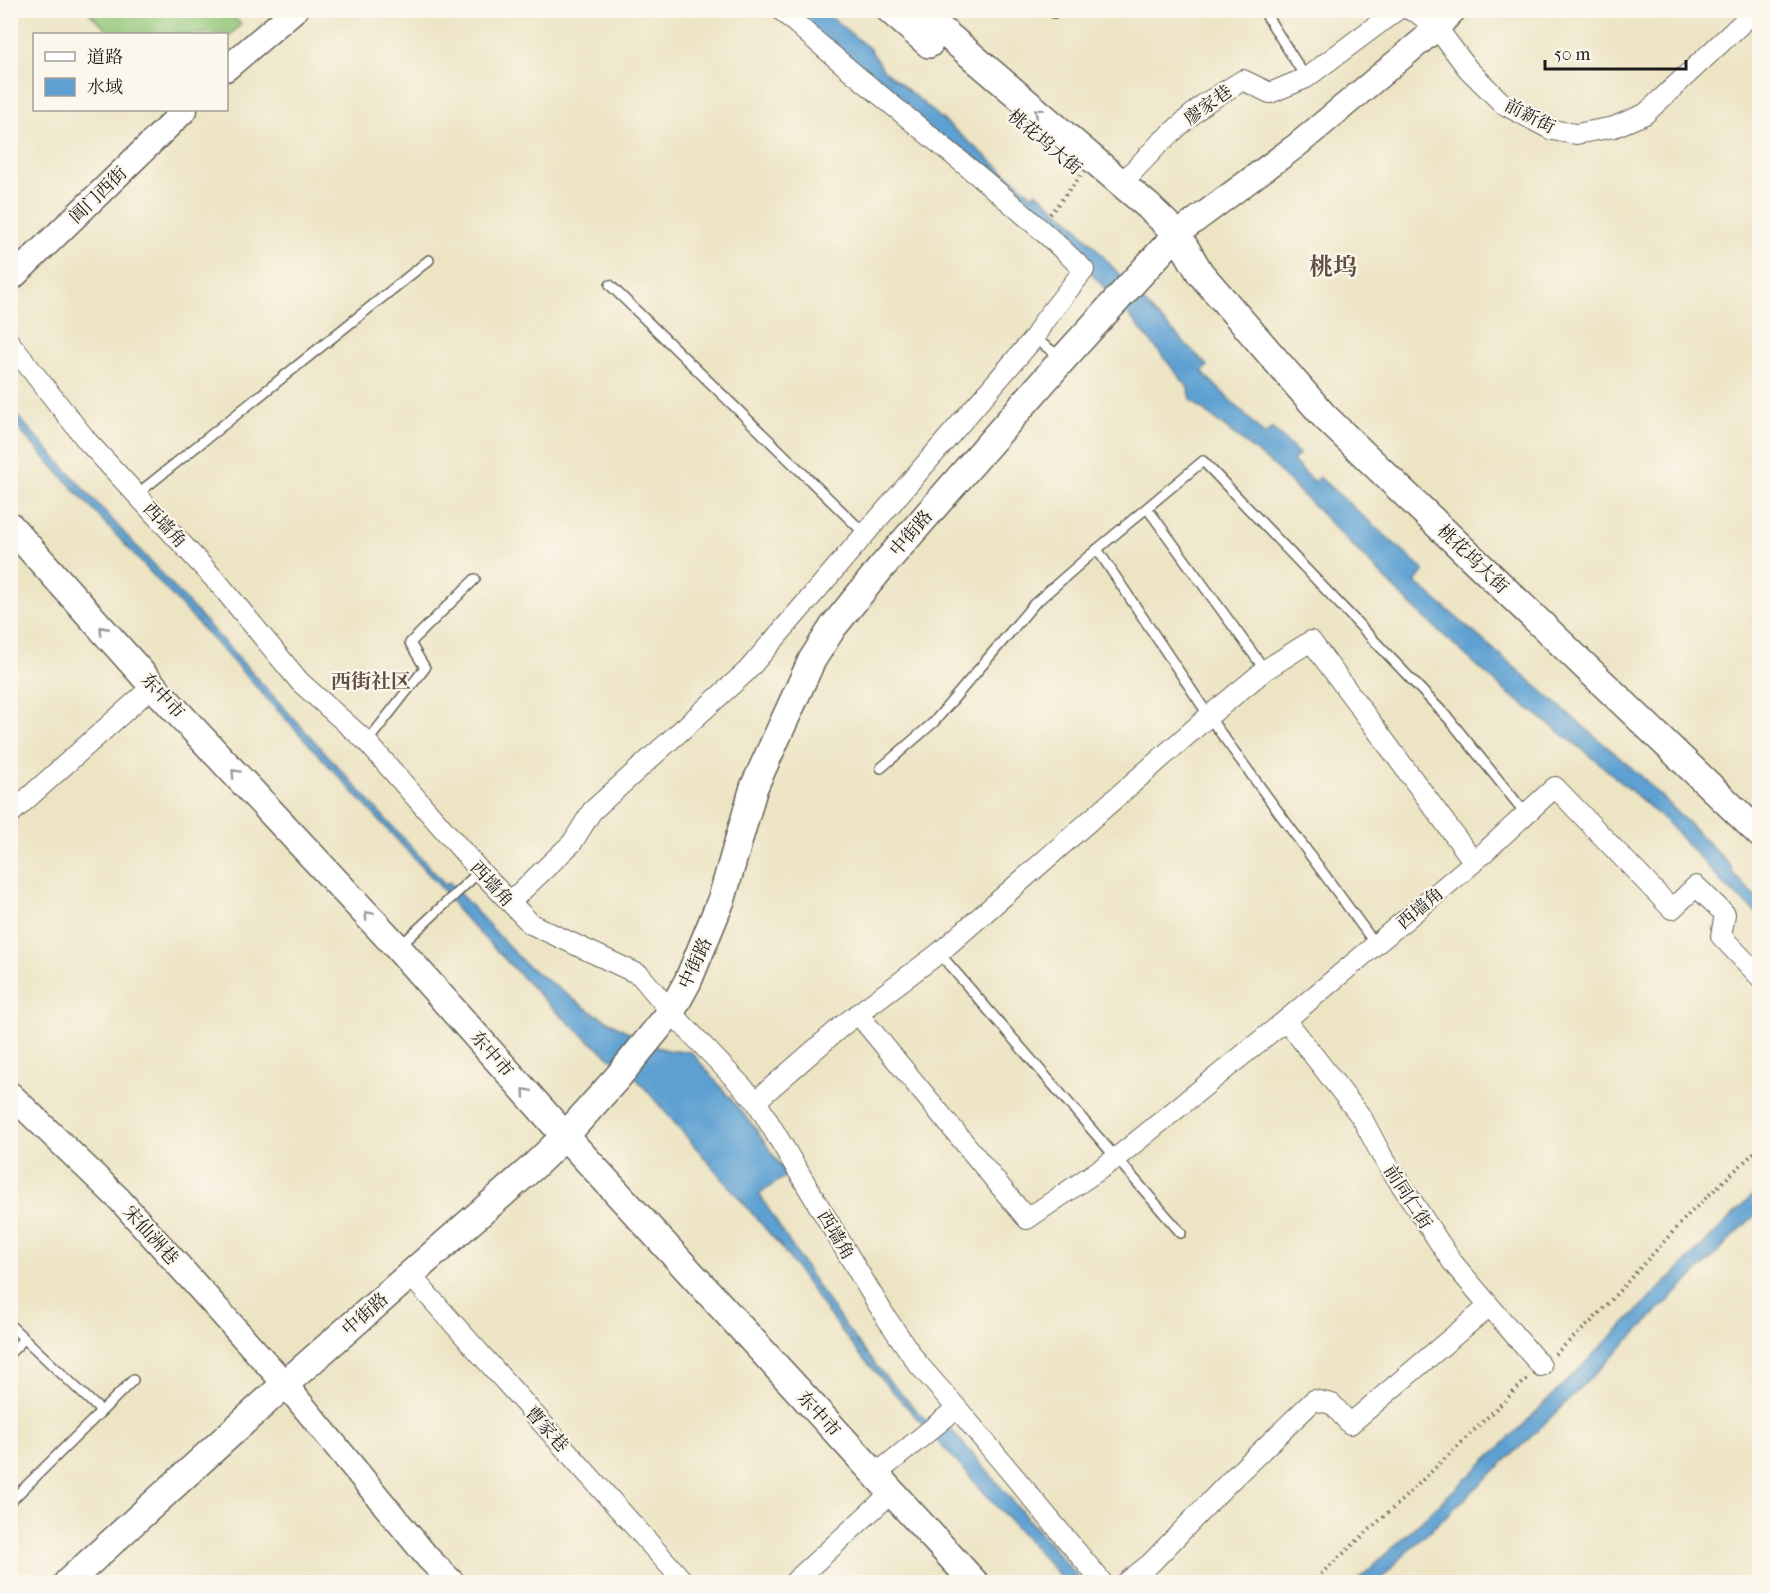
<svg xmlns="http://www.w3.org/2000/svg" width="1770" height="1593" font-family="'IM FELL French Canon','Noto Serif SC',serif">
<rect width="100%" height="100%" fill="#fbf7ec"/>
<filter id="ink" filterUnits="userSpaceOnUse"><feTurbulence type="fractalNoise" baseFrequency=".0167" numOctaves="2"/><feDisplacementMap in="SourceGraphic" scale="12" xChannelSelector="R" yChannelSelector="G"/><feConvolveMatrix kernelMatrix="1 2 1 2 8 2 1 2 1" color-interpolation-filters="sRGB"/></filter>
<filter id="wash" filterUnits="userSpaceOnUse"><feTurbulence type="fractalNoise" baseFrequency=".008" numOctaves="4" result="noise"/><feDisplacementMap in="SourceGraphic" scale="24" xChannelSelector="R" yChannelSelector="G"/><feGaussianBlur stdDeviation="1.35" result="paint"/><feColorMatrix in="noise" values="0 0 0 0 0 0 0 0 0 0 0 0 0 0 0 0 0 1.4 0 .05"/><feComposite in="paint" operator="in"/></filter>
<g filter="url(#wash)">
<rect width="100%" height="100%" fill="#ede4c4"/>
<!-- green -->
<path fill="#90c476" stroke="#567049" stroke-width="1.5" d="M87 11H227L241 24 227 38 226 34H111Z"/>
<!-- water -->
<path fill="#5da0d1" stroke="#3c5e76" stroke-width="1.5" d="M785 11H823L870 49 883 69 1032 195 1036 192 1076 226 1151 310 1208 366 1202 372 1265 435 1272 428 1299 454 1293 461 1314 482 1319 477 1424 570 1415 582 1640 775 1730 865 1735 876 1759 900V915L1725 886 1671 826 1643 801 1586 752 1505 691 1416 610 1275 467 1192 401 1187 386 1138 326 1080 260Z
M10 408 446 885 449 882 525 964 587 1009 649 1044 670 1051H688L693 1054 752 1124 787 1175 759 1194C794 1250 828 1306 869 1357 887 1380 908 1401 928 1422L938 1414 1082 1582H1065L861 1356 827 1312 782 1248 637 1079 592 1043 550 1006 458 911 447 894 11 421Z
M1759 1189V1211L1533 1435 1405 1554 1378 1582H1356L1522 1426Z"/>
</g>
<g filter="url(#ink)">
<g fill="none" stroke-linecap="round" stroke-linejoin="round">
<defs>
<path id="service" d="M1263 10 1306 78
M1054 13 1056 10
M610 285 865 534
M1034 338 1062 358
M136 495 429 260
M1147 508 1265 670
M1097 549 1217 728 1376 945
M367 742 425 668 410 643 475 579
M881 768 934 722 1034 604 1089 556 1203 461 1449 719 1526 814
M400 946 480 871
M939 953 1181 1233
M10 1325 101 1411
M10 1353 24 1339
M10 1502 133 1380"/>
<path id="minor" d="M1410 10 1416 12 1437 28 1468 69 1503 104 1552 130 1576 134 1614 127 1645 114 1756 10
M1122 183 1160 143 1204 104 1243 80 1270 93 1306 78 1397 10
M10 343 88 442 220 585 300 682 367 742 480 871 531 924 640 975 671 1012 756 1101 885 1316 918 1364 957 1408 875 1475
M10 814 153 686
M510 902 572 843 592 811 747 671 1034 338 1044 321 1084 270C989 177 879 100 781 10
M858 1014 1027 1219 1115 1159 1286 1020 1474 862 1555 787 1672 909 1696 886 1725 914 1721 936 1760 977
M1286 1020 1362 1118 1382 1156 1453 1263 1541 1366
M756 1101 843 1025 939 953 1209 716 1265 670 1311 641 1474 862
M410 1275 684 1582
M957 1408 1102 1582
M794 1582 891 1493
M1127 1582 1151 1563 1228 1483 1314 1400 1332 1404 1350 1424 1488 1307"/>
<path id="tertiary" d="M226 69 295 10
M1177 234 1296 146 1437 28 1454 10
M10 280 185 110
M10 1094 119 1199 285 1384 428 1558 452 1582"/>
<path id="secondary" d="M890 10 929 44
M918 10 1148 206 1177 234 1200 273 1324 416 1760 834
M10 526 153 686 398 948 565 1136 974 1582
M68 1582 285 1384 533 1167 565 1136 617 1078 671 1012 688 981 722 898 754 787 812 660 833 627 880 569 1063 359 1177 234"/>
</defs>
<!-- service casing -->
<use href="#service" stroke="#656257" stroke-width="12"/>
<!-- minor casing -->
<use href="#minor" stroke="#656257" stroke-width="22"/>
<!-- tertiary casing -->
<use href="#tertiary" stroke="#656257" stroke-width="27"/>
<!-- secondary casing -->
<use href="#secondary" stroke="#656257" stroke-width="30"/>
<!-- path -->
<path stroke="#656257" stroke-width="4" stroke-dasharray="1.5 4.5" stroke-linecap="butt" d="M1050 214 1081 176
M1555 1354 1592 1321 1690 1213 1760 1147
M1312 1582 1402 1500 1529 1377"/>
<!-- service -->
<use href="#service" stroke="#fff" stroke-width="9"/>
<!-- minor -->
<use href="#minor" stroke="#fff" stroke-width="20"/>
<!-- tertiary -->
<use href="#tertiary" stroke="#fff" stroke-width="24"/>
<!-- secondary -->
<use href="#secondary" stroke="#fff" stroke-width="27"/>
</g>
<!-- one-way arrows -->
<defs><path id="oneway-chevron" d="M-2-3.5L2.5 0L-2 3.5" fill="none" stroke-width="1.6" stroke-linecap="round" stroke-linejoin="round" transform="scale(1.5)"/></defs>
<g stroke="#999">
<use href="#oneway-chevron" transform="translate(1038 112) rotate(-140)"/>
<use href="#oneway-chevron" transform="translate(103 630) rotate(-132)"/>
<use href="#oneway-chevron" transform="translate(235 773) rotate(-133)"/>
<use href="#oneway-chevron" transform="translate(368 915) rotate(-133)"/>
<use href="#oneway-chevron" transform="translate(526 1092) rotate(-131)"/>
</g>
</g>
<g text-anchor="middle" stroke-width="4.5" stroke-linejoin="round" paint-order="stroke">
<!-- street labels -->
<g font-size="18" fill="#1c1c1c" stroke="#fbf7ec">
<text transform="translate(1208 105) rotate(-36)" y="6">廖家巷</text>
<text transform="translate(1530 116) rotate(27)" y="6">前新街</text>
<text transform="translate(1045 142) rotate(40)" y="6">桃花坞大街</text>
<text transform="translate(98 195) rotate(-44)" y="6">阊门西街</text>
<text transform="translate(165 525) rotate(47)" y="6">西墙角</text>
<text transform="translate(911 533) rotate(-49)" y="6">中街路</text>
<text transform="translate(1473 559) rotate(44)" y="6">桃花坞大街</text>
<text transform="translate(163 696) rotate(47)" y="6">东中市</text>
<text transform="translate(492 884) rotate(47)" y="6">西墙角</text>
<text transform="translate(1420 908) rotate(-40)" y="6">西墙角</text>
<text transform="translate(695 963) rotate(-65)" y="6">中街路</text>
<text transform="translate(492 1054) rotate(49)" y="6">东中市</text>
<text transform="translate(1408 1197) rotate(57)" y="6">前同仁街</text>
<text transform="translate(151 1235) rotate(48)" y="6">宋仙洲巷</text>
<text transform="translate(836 1235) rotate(59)" y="6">西墙角</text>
<text transform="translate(365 1314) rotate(-41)" y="6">中街路</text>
<text transform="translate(819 1414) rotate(48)" y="6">东中市</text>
<text transform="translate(547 1429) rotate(48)" y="6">曹家巷</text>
</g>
<!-- neighbourhood labels -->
<g font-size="20" font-weight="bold" fill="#624e41" stroke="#fbf7ec">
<text x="371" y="688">西街社区</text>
</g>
<!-- district labels -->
<g font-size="24" font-weight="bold" fill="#624e41" stroke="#fbf7ec">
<text x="1333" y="275">桃坞</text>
</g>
</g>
<!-- margin -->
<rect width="1770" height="1593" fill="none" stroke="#fbf7ec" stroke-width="36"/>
<!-- legend -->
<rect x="33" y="33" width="195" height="78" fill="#fbf7ec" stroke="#a29f99" stroke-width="1.5"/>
<rect x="45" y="52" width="30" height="9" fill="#ffffff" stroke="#a29f99" stroke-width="1.5"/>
<text x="87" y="63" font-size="18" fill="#1c1c1c">道路</text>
<rect x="45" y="78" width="30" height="18" fill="#5da0d1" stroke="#a29f99" stroke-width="1.5"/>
<text x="87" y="93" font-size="18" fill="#1c1c1c">水域</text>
<!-- scale -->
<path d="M1545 60v9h141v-9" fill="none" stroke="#1c1c1c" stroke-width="3"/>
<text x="1554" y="60" font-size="18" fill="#1c1c1c" stroke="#fbf7ec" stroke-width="4.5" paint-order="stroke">50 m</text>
</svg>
